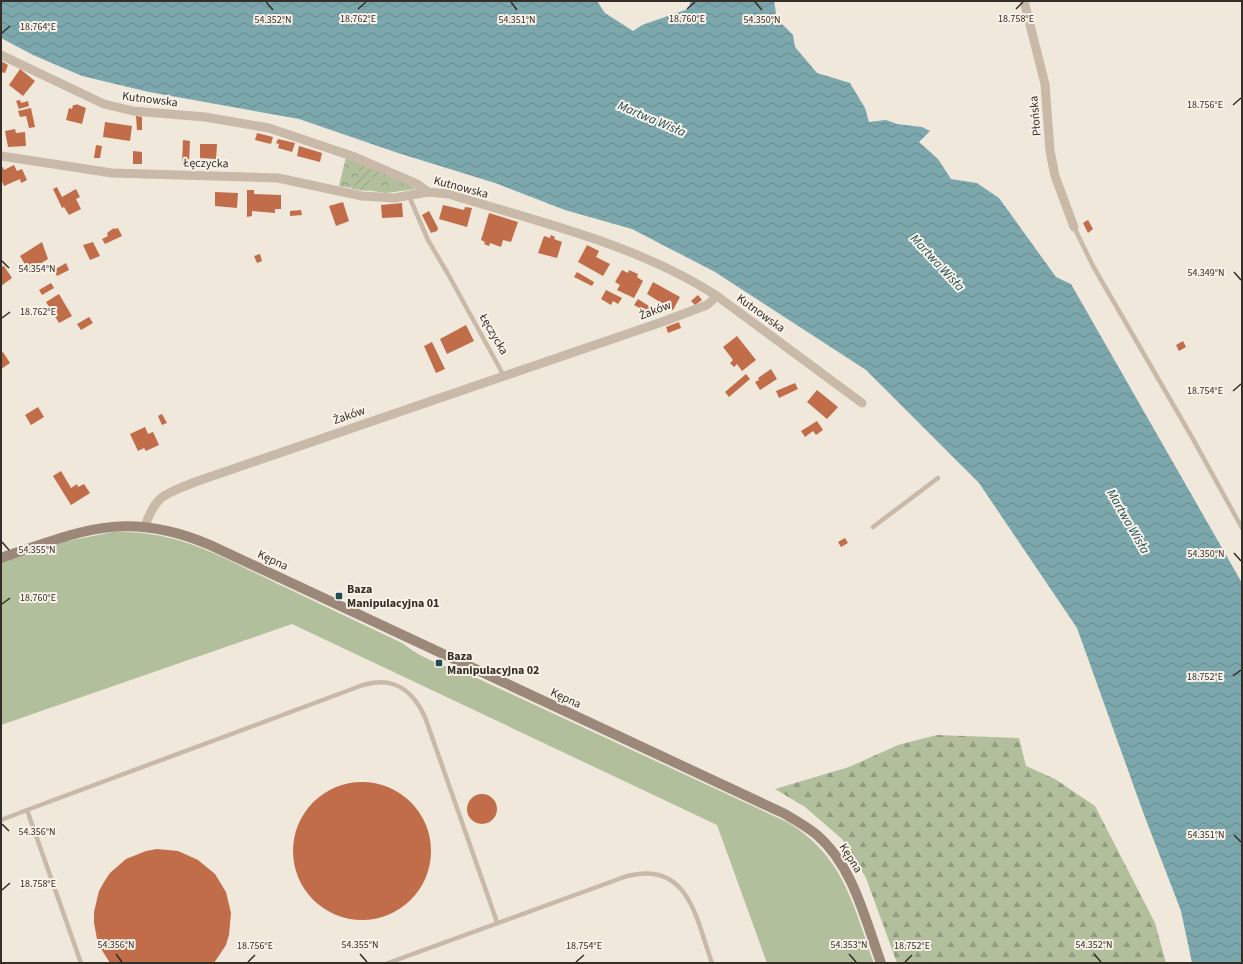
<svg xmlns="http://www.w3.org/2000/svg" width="1243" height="964" font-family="'Source Sans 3',sans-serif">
<defs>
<pattern id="forest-firs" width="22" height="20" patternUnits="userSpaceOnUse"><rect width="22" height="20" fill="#b1bf9c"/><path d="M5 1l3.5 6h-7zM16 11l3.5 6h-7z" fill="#919c7f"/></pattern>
<pattern id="park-crowns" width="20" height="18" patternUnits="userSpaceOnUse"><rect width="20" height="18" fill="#b1bf9c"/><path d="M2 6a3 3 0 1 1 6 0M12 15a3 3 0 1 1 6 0" fill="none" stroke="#919c7f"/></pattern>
<pattern id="garden-furrows" width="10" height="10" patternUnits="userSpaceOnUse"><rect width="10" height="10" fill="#b1bf9c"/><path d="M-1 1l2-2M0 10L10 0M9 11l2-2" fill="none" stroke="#919c7f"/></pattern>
<pattern id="water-waves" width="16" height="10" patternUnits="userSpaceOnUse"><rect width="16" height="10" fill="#7ca8ad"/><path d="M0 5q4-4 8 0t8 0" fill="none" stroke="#66898d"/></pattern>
</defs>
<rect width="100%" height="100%" fill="#f1e8dc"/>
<!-- grass -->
<path fill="#b1bf9c" d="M113 532C179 530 219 556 276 583 318 603 360 623 402 643 422 659 444 666 468 674L787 822C844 856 853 905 874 963H767L717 825 292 624 1 725V563L63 542Z"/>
<!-- forest -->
<path fill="url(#forest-firs)" d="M937 735 1019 738 1026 766 1055 779 1095 806 1155 923 1166 963H897L866 878 842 839 805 807 775 789 849 767 898 745Z"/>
<!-- park -->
<path fill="url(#park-crowns)" d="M346 157 390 175 416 189 386 193 339 186Z"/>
<!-- garden -->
<path fill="url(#garden-furrows)" d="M359 162 388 176 370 178 369 182 371 186 367 191 352 189 359 178Z"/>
<!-- water -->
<path fill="url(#water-waves)" d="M1 1H597L605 13 633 31 642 25 688 9 691 1H774L777 19 793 35 795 47 817 73 850 83 865 108 869 122 886 120 897 124 922 127 930 131 919 142 938 159 951 179 977 183 999 198 1056 277 1071 284 1242 583V963H1192L1181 911 1143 812 1077 628 979 483 866 370 715 272 632 229 565 210 495 183 398 153 299 119 149 92 82 76 33 55 1 38Z"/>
<!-- building -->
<path fill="#c16d4a" d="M1 61 8 65 5 73 1 72Z
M20 69 35 81 23 96 9 85Z
M20 100 21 103 28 101 29 106 19 109 16 101Z
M76 104 86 108 82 124 66 120 69 108 72 109 73 105H76Z
M31 108 35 127 29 128 26 116 20 117 18 111Z
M136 116 142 117V130H137Z
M105 122 132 126 130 141 103 137Z
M15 129 16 133 25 132 26 146 8 147 5 131Z
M257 133 273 137 271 144 255 140Z
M278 139 295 143 292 152 278 148 279 144 276 143Z
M183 140 190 141 189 163H182Z
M200 144H217L216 159 200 158Z
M96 145 102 146 100 158H94Z
M299 146 322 153 320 162 297 156Z
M133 151 142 152V164H133Z
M1 164 4 170 14 165 17 171 22 169 27 180 21 183 20 179 4 186 1 179Z
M57 187 62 197 76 189 80 197 76 199 81 209 69 215 64 207 62 208 53 189Z
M247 190H254V194L281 195V209H275V213L252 211V216L247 217Z
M215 192 238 193 237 208 215 206Z
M343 202 349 221 336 226 329 206Z
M402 203 403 217 382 218 381 205Z
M443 205 464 210 465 207 472 208 467 227 439 219Z
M301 210 302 215 290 216V211Z
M429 211 438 228 437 231 431 233 422 215Z
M489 213 518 222 511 242 503 240 501 247 490 243 489 246 484 244 485 242 481 240Z
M1088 220 1093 229 1088 233 1083 223Z
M114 228 115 229 118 228 122 236 105 244 102 239 108 236 107 233Z
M551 235 555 237 554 239 562 242 557 258 538 253 544 236 550 238Z
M42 242 48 259 29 271 20 256Z
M93 242 100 256 90 260 83 245Z
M587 245 599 251 596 257 610 264 603 276 578 262Z
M260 254 262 261 257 263 254 256Z
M66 263 69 270 57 276 54 270Z
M4 266 12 278 1 286V267Z
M622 270 628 273 629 270 638 274 637 277 643 281 634 298 617 290 620 285 615 282Z
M577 272 594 282 592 286 574 277Z
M653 282 680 297 673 310 647 294Z
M51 283 54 288 42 295 39 290Z
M606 290 622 298 618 304 613 301 611 305 601 299Z
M59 294 72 316 59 323 46 302Z
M698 295 702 300 695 305 691 301Z
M638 299 655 310 652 315 634 305Z
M89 317 93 323 81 330 77 324Z
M679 322 681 328 668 333 666 327Z
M466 325 474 341 447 354 440 339Z
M737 336 756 360 742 371 737 364 734 367 730 363 733 360 723 347Z
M1183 341 1186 347 1179 351 1176 345Z
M432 342 445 369 436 373 424 346Z
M3 352 10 363 1 369V353Z
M771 369 777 379 760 390 755 382 759 380 758 378Z
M746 374 750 379 729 397 725 392Z
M795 383 798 389 779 398 776 391Z
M817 390 838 407 827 419 807 402Z
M38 407 44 417 31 425 25 415Z
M162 414 167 423 162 425 158 416Z
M817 421 823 430 816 435 813 431 805 437 801 431Z
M145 427 148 434 153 432 159 445 146 451 144 448 138 451 130 434Z
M61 471 71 488 77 484 78 487 84 484 90 493 71 505 53 476Z
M845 538 848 543 841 547 838 542Z
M293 851a69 69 0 1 1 138 0a69 69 0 1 1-138 0Z
M467 809a15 15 0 1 1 30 0a15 15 0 1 1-30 0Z
M157 849 178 851 198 860 215 874 226 892 231 913 229 935 226 945 214 963H110L98 944 94 923V912L99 891 104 882 110 873 126 859 146 851Z"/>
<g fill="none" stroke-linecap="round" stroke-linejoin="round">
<!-- lane -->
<path stroke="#c8b9a8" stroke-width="4.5" d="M409 196 428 240 448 274 504 376
M1074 227 1093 266 1193 439 1242 528
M873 527 938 478
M27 810 363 685C393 676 412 689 425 717L497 922
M1 820 27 810 81 963
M388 963 627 876C689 860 696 919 712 963"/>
<!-- street -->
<path stroke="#c8b9a8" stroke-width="9" d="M1024 1 1045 84 1050 151 1055 176 1074 227
M1 55 104 104 133 111 205 117 269 128 352 156 417 184 428 192 449 194C538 222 637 244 717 296L862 403
M1 156 112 173 278 178 362 196 394 198 428 192
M145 526C156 494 166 494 195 482L662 322 707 305 717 296"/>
<!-- secondary -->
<path stroke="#9c8879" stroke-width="10" d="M1 558C81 531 126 509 210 545L783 813C795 820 806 826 817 835 853 866 865 919 881 963"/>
</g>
<!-- ticks -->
<path fill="none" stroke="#352d28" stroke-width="1.5" d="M266 2 273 10M511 2 517 10M755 2 762 10M358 9 366 2M687 9 695 2M1016 9 1023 2M2 33 10 26M1233 105 1241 98M2 261 9 268M1234 272 1241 280M2 318 10 312M1233 391 1241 384M2 542 9 550M1234 553 1241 561M2 604 10 598M1233 676 1241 670M2 824 9 831M1234 835 1241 842M2 890 10 883M116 954 122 962M360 954 367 962M849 954 856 962M1094 954 1101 962M248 962 255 955M576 962 584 955M905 962 912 955"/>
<!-- markers -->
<g fill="#1f4f55" stroke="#f9f2e8" stroke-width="1.5">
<rect x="335" y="592" width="8" height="8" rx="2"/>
<rect x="435" y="659" width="8" height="8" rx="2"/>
</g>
<g text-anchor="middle" stroke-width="4" stroke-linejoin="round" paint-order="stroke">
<!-- street labels -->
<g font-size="12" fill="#352d28" stroke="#f9f2e8">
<text transform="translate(150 99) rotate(7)" y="4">Kutnowska</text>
<text transform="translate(1035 116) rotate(-95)" y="4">Płońska</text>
<text transform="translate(206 163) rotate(1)" y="4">Łęczycka</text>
<text transform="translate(461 187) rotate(15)" y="4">Kutnowska</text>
<text transform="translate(655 310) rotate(-21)" y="4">Żaków</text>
<text transform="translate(761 313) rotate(36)" y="4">Kutnowska</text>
<text transform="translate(494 334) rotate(60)" y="4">Łęczycka</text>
<text transform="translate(349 415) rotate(-19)" y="4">Żaków</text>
<text transform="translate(273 560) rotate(25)" y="4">Kępna</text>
<text transform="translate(566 698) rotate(25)" y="4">Kępna</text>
<text transform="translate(851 858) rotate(58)" y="4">Kępna</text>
</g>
<!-- poi labels -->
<g font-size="12" font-weight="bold" fill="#352d28" stroke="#f9f2e8" text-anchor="start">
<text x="347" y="593">Baza<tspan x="347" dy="14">Manipulacyjna 01</tspan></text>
<text x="447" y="660">Baza<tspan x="447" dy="14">Manipulacyjna 02</tspan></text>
</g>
<!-- water labels -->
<g font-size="13" font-style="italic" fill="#1f4f55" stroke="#f9f2e8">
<text transform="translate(652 118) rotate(23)" y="5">Martwa Wisła</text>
<text transform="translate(938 262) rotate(47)" y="5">Martwa Wisła</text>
<text transform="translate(1129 521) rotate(60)" y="5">Martwa Wisła</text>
</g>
</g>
<g font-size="10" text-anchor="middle" fill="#352d28" stroke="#f9f2e8" stroke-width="4" stroke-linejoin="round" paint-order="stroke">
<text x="358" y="22">18.762°E</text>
<text x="687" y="22">18.760°E</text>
<text x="1016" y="22">18.758°E</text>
<text x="273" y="23">54.352°N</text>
<text x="517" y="23">54.351°N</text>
<text x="762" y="23">54.350°N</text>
<text x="38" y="30">18.764°E</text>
<text x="1205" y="108">18.756°E</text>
<text x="37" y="272">54.354°N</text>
<text x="1206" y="276">54.349°N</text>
<text x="38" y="315">18.762°E</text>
<text x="1205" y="394">18.754°E</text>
<text x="37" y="553">54.355°N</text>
<text x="1206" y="557">54.350°N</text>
<text x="38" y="601">18.760°E</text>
<text x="1205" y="680">18.752°E</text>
<text x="37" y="835">54.356°N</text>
<text x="1206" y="838">54.351°N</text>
<text x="38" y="887">18.758°E</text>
<text x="116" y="948">54.356°N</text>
<text x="360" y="948">54.355°N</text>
<text x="849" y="948">54.353°N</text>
<text x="1094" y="948">54.352°N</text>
<text x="255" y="949">18.756°E</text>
<text x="584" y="949">18.754°E</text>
<text x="912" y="949">18.752°E</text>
</g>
<!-- border -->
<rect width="1243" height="964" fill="none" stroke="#352d28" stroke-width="4"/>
</svg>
